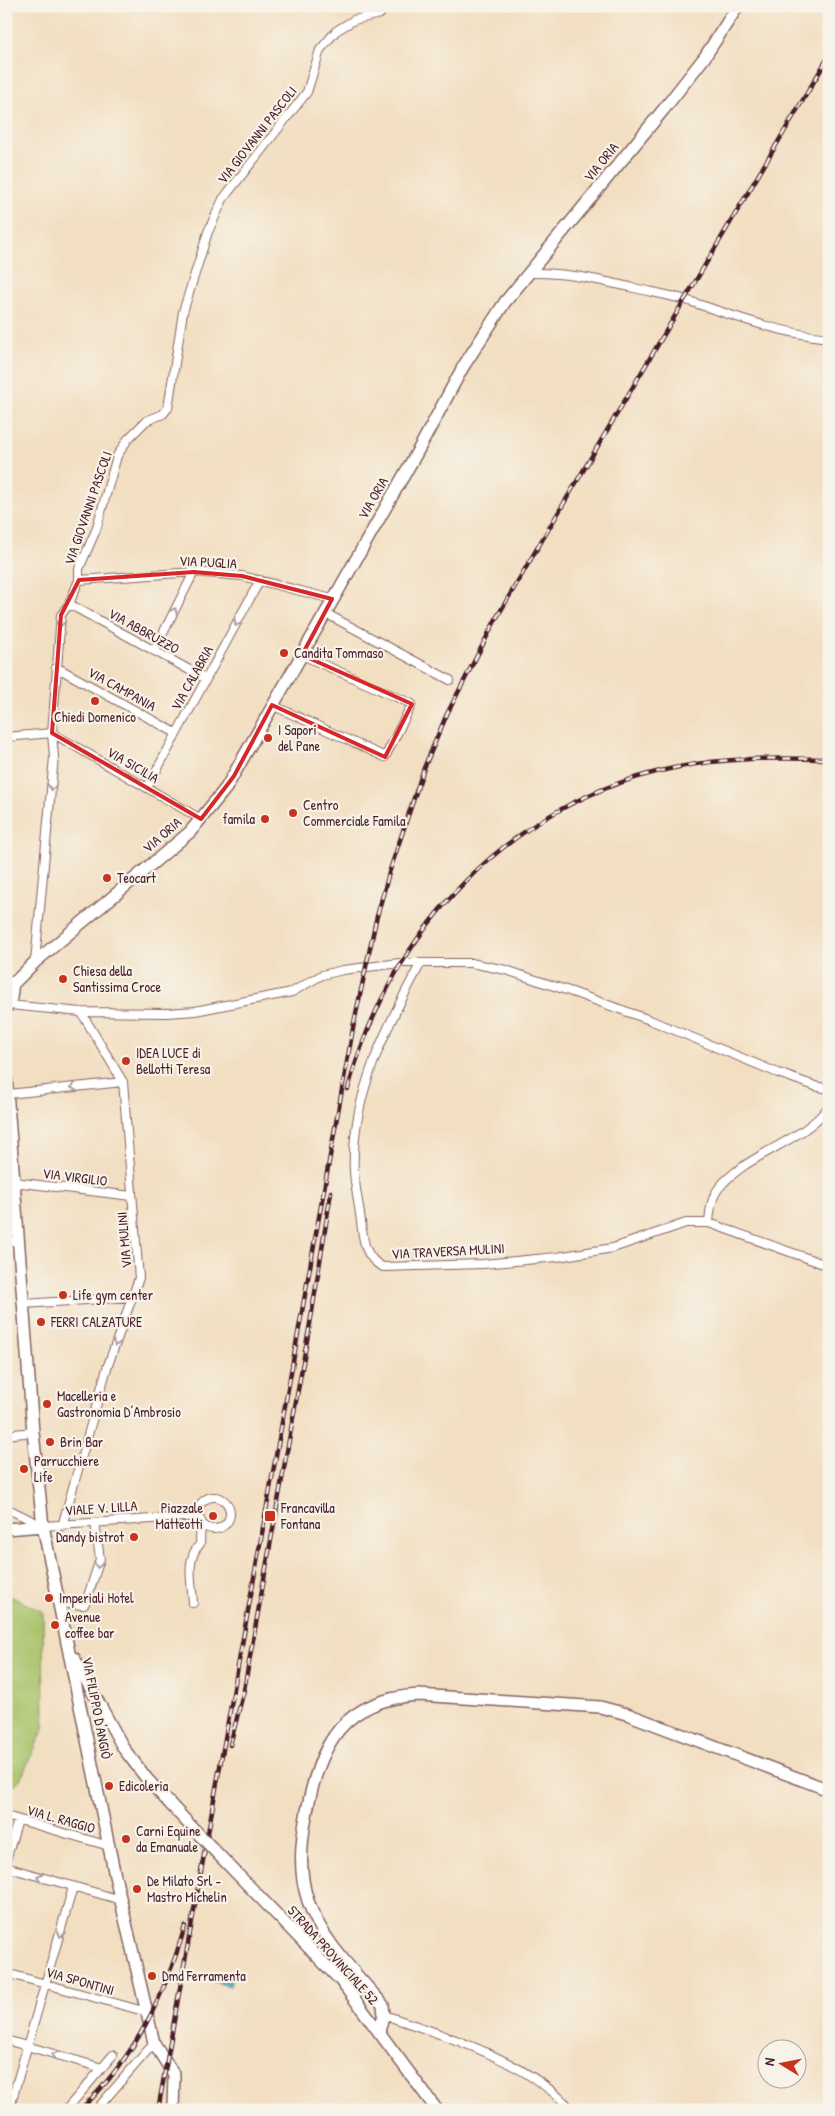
<svg xmlns="http://www.w3.org/2000/svg" width="835" height="2116" font-family="'Patrick Hand',sans-serif">
<rect width="100%" height="100%" fill="#f7f3e8"/>
<filter id="ink" filterUnits="userSpaceOnUse"><feTurbulence type="fractalNoise" baseFrequency=".02" numOctaves="2"/><feDisplacementMap in="SourceGraphic" scale="10" xChannelSelector="R" yChannelSelector="G"/><feConvolveMatrix kernelMatrix="1 2 1 2 8 2 1 2 1" color-interpolation-filters="sRGB"/></filter>
<filter id="wash" filterUnits="userSpaceOnUse"><feTurbulence type="fractalNoise" baseFrequency=".0096" numOctaves="4" result="noise"/><feDisplacementMap in="SourceGraphic" scale="20" xChannelSelector="R" yChannelSelector="G"/><feGaussianBlur stdDeviation="1.12" result="paint"/><feColorMatrix in="noise" values="0 0 0 0 0 0 0 0 0 0 0 0 0 0 0 0 0 1.4 0 .05"/><feComposite in="paint" operator="in"/></filter>
<g filter="url(#wash)">
<rect width="100%" height="100%" fill="#f2dec0"/>
<!-- green -->
<path fill="#a8c36a" stroke="#79714a" d="M6 1594 43 1612 44 1728 21 1778 6 1795Z"/>
<!-- water -->
<path fill="#3dadb9" stroke="#446672" d="M215 1973 232 1976 230 1986 213 1982Z"/>
</g>
<g filter="url(#ink)">
<g fill="none" stroke-linecap="round" stroke-linejoin="round">
<defs>
<path id="street" d="M530 273C566 272 599 280 634 288 651 292 669 295 686 300 734 316 778 333 829 338
M79 580 194 572 242 576 332 599
M69 604 206 679
M325 613 450 680
M154 651 194 572
M56 667 176 733
M272 705 385 757 412 704 302 655
M6 737 52 733 201 819
M147 788 260 580
M35 962 54 757 52 733 61 615 69 604 79 580V569L96 530 117 456 128 439 146 421 163 414 168 408 183 312 208 232 223 199 307 92 320 50 336 31 354 20 380 14 384 6
M421 963C386 1027 350 1098 354 1172 355 1186 358 1200 360 1214 363 1234 362 1257 383 1267L483 1264 557 1257 613 1248 686 1223H709L829 1266
M9 1005 81 1012 167 1013 195 1011 292 992 322 975 343 970 400 963H471L506 970 572 992 650 1020 778 1073 815 1086 829 1089
M8 1094 123 1082
M14 1182 132 1196
M709 1223C710 1211 711 1199 718 1189 745 1154 804 1142 829 1106
M6 1239 19 1243
M23 1304 133 1297
M6 1435 33 1432
M198 1513a16 16 0 1 1 32 0a16 16 0 1 1-32 0Z
M6 1508 43 1526 199 1516
M62 1526 107 1368 139 1278 123 1082 81 1012
M60 1603 84 1605 87 1599 100 1559 95 1523
M193 1603C192 1583 185 1559 200 1544L201 1521
M6 1816 109 1846
M6 1860 18 1820
M6 1867 121 1900
M6 1973 147 2012
M384 2015C447 2036 526 2060 572 2110
M6 2040 102 2068
M9 2110 73 1887
M66 2110 113 2055
M96 2110 154 2043"/>
<path id="secondary" d="M9 988 35 962 190 832 226 788 420 447 463 367 505 302 664 109 704 58 738 6
M6 1008 11 998 13 982
M6 1077 33 1432 43 1526 115 1876 154 2043 174 2075 173 2110
M6 1529 43 1526
M74 1658 124 1749 147 1779 186 1821
M216 1852 341 1981 437 2110
M379 2031 384 2015 383 2005C356 1973 322 1942 308 1901 298 1871 301 1841 307 1811 320 1743 343 1700 418 1695L600 1707 627 1714 829 1790"/>
</defs>
<!-- street casing -->
<use href="#street" stroke="#85625f" stroke-width="10"/>
<!-- secondary casing -->
<use href="#secondary" stroke="#85625f" stroke-width="14"/>
<!-- street -->
<use href="#street" stroke="#fff" stroke-width="8"/>
<!-- secondary -->
<use href="#secondary" stroke="#fff" stroke-width="11"/>
<defs>
<path id="rail" d="M348 1089C390 931 510 801 674 768 725 757 777 758 829 759
M230 1745 244 1690 311 1318 331 1192
M80 2110C134 2059 165 1996 185 1926
M158 2110 354 1023 376 920 389 873 424 768 447 714 497 617 535 552 829 56"/>
</defs>
<!-- rail casing -->
<use href="#rail" stroke="#4a1f2b" stroke-width="4.5"/>
<!-- rail -->
<use href="#rail" stroke="#f7f3e8" stroke-width="2.5" stroke-dasharray="8" stroke-linecap="butt"/>
<defs>
<path id="secondary-bridge" d="M186 1821 216 1852"/>
</defs>
<!-- secondary-bridge casing -->
<use href="#secondary-bridge" stroke="#85625f" stroke-width="14" stroke-linecap="butt"/>
<!-- secondary-bridge -->
<use href="#secondary-bridge" stroke="#fff" stroke-width="11"/>
</g>
<!-- one-way arrows -->
<defs><path id="oneway-chevron" d="M-2-3.5L2.5 0L-2 3.5" fill="none" stroke-width="1.6" stroke-linecap="round" stroke-linejoin="round" transform="scale(1.25)"/></defs>
<g stroke="#ae9aa0">
<use href="#oneway-chevron" transform="translate(174 611) rotate(-63)"/>
<use href="#oneway-chevron" transform="translate(237 623) rotate(119)"/>
<use href="#oneway-chevron" transform="translate(60 624) rotate(99)"/>
<use href="#oneway-chevron" transform="translate(52 787) rotate(94)"/>
<use href="#oneway-chevron" transform="translate(74 1087) rotate(174)"/>
<use href="#oneway-chevron" transform="translate(116 1343) rotate(110)"/>
<use href="#oneway-chevron" transform="translate(98 1565) rotate(101)"/>
<use href="#oneway-chevron" transform="translate(40 1877) rotate(-163)"/>
<use href="#oneway-chevron" transform="translate(61 1934) rotate(105)"/>
<use href="#oneway-chevron" transform="translate(55 2055) rotate(-164)"/>
</g>
</g>
<!-- marked area -->
<path fill="none" stroke="#d62828" stroke-width="4" stroke-linejoin="round" d="M194 572 242 576 332 599 302 655 412 704 385 757 272 705 234 776 201 819 52 733 61 615 79 580Z"/>
<!-- markers -->
<g fill="#c8321e" stroke="#f7f3e8" stroke-width="2">
<circle cx="284" cy="653" r="5"/>
<circle cx="95" cy="701" r="5"/>
<circle cx="268" cy="738" r="5"/>
<circle cx="293" cy="813" r="5"/>
<circle cx="265" cy="819" r="5"/>
<circle cx="107" cy="878" r="5"/>
<circle cx="63" cy="979" r="5"/>
<circle cx="126" cy="1061" r="5"/>
<circle cx="63" cy="1295" r="5"/>
<circle cx="41" cy="1322" r="5"/>
<circle cx="47" cy="1404" r="5"/>
<circle cx="50" cy="1442" r="5"/>
<circle cx="24" cy="1469" r="5"/>
<circle cx="213" cy="1516" r="5"/>
<rect x="264" y="1510" width="12" height="12" rx="2.5"/>
<circle cx="134" cy="1537" r="5"/>
<circle cx="49" cy="1598" r="5"/>
<circle cx="55" cy="1625" r="5"/>
<circle cx="109" cy="1786" r="5"/>
<circle cx="126" cy="1839" r="5"/>
<circle cx="137" cy="1889" r="5"/>
<circle cx="152" cy="1976" r="5"/>
</g>
<g text-anchor="middle" stroke-width="4.5" stroke-linejoin="round" paint-order="stroke">
<!-- street labels -->
<g font-size="14" fill="#4a1f2b" stroke="#f7f3e8">
<text transform="translate(257 135) rotate(-52)" y="5">VIA GIOVANNI PASCOLI</text>
<text transform="translate(601 162) rotate(-51)" y="5">VIA ORIA</text>
<text transform="translate(373 498) rotate(-60)" y="5">VIA ORIA</text>
<text transform="translate(88 508) rotate(-71)" y="5">VIA GIOVANNI PASCOLI</text>
<text transform="translate(208 562) rotate(3)" y="5">VIA PUGLIA</text>
<text transform="translate(144 631) rotate(29)" y="5">VIA ABBRUZZO</text>
<text transform="translate(192 678) rotate(-61)" y="5">VIA CALABRIA</text>
<text transform="translate(122 689) rotate(29)" y="5">VIA CAMPANIA</text>
<text transform="translate(133 765) rotate(30)" y="5">VIA SICILIA</text>
<text transform="translate(162 835) rotate(-41)" y="5">VIA ORIA</text>
<text transform="translate(75 1177) rotate(7)" y="5">VIA VIRGILIO</text>
<text transform="translate(124 1240) rotate(-95)" y="5">VIA MULINI</text>
<text transform="translate(448 1251) rotate(-3)" y="5">VIA TRAVERSA MULINI</text>
<text transform="translate(101 1508) rotate(-4)" y="5">VIALE V. LILLA</text>
<text transform="translate(97 1708) rotate(79)" y="5">VIA FILIPPO D'ANGIÒ</text>
<text transform="translate(61 1819) rotate(16)" y="5">VIA L. RAGGIO</text>
<text transform="translate(333 1955) rotate(48)" y="5">STRADA PROVINCIALE 52</text>
<text transform="translate(80 1981) rotate(16)" y="5">VIA SPONTINI</text>
</g>
<!-- poi labels -->
<g font-size="14" fill="#4a1f2b" stroke="#f7f3e8" text-anchor="start">
<text x="294" y="658">Candita Tommaso</text>
<text x="95" y="722" text-anchor="middle">Chiedi Domenico</text>
<text x="278" y="735">I Sapori<tspan x="278" dy="16">del Pane</tspan></text>
<text x="303" y="810">Centro<tspan x="303" dy="16">Commerciale Famila</tspan></text>
<text x="255" y="824" text-anchor="end">famila</text>
<text x="117" y="883">Teocart</text>
<text x="73" y="976">Chiesa della<tspan x="73" dy="16">Santissima Croce</tspan></text>
<text x="136" y="1058">IDEA LUCE di<tspan x="136" dy="16">Bellotti Teresa</tspan></text>
<text x="73" y="1300">Life gym center</text>
<text x="51" y="1327">FERRI CALZATURE</text>
<text x="57" y="1401">Macelleria e<tspan x="57" dy="16">Gastronomia D’Ambrosio</tspan></text>
<text x="60" y="1447">Brin Bar</text>
<text x="34" y="1466">Parrucchiere<tspan x="34" dy="16">Life</tspan></text>
<text x="203" y="1513" text-anchor="end">Piazzale<tspan x="203" dy="16">Matteotti</tspan></text>
<text x="281" y="1513">Francavilla<tspan x="281" dy="16">Fontana</tspan></text>
<text x="124" y="1542" text-anchor="end">Dandy bistrot</text>
<text x="59" y="1603">Imperiali Hotel</text>
<text x="65" y="1622">Avenue<tspan x="65" dy="16">coffee bar</tspan></text>
<text x="119" y="1791">Edicoleria</text>
<text x="136" y="1836">Carni Equine<tspan x="136" dy="16">da Emanuale</tspan></text>
<text x="147" y="1886">De Milato Srl -<tspan x="147" dy="16">Mastro Michelin</tspan></text>
<text x="162" y="1981">Dmd Ferramenta</text>
</g>
</g>
<!-- margin -->
<rect width="835" height="2116" fill="none" stroke="#f7f3e8" stroke-width="25"/>
<!-- north arrow -->
<g transform="translate(782 2064) rotate(280)"><circle r="24" fill="#f7f3e8" stroke="#b29e9c"/>
<path d="M0-4L9 19L0 12L-9 19Z" fill="#c8321e"/>
<text y="-8" font-size="14" font-weight="bold" text-anchor="middle" fill="#4a1f2b">N</text>
</g>
</svg>
